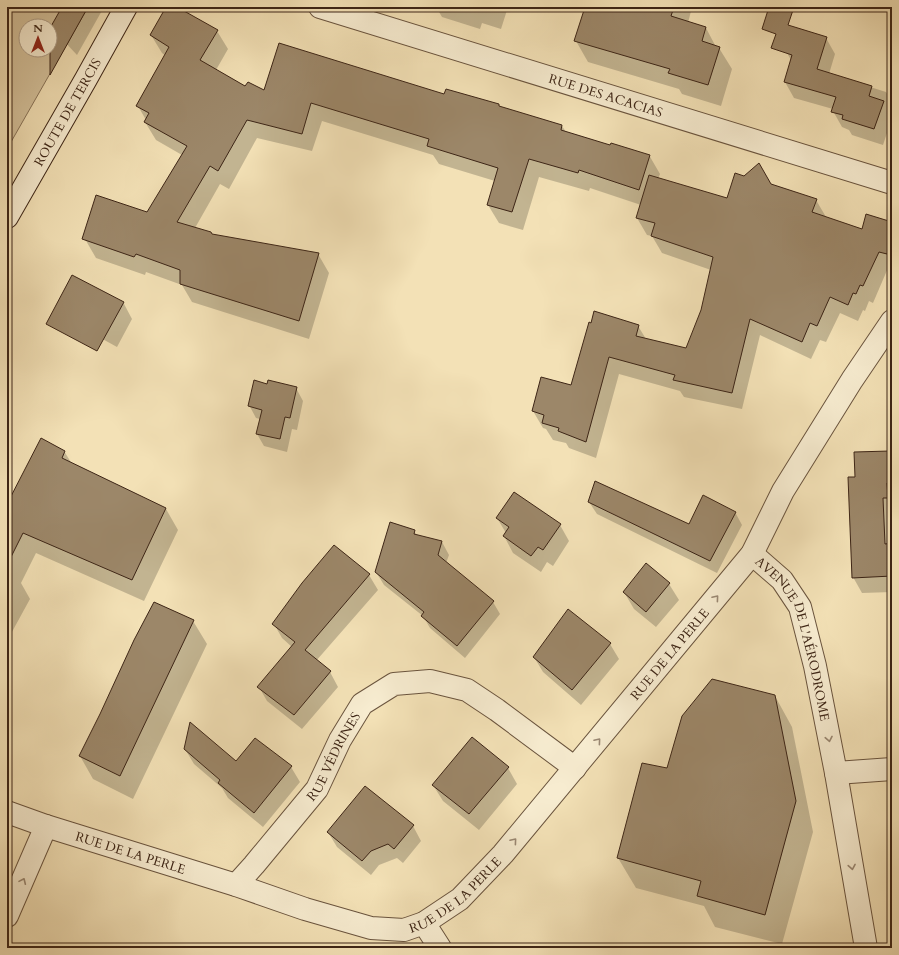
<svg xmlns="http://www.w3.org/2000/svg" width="899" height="955" font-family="Cardo,serif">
<rect width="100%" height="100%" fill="#f3e1b6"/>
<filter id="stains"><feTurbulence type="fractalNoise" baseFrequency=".005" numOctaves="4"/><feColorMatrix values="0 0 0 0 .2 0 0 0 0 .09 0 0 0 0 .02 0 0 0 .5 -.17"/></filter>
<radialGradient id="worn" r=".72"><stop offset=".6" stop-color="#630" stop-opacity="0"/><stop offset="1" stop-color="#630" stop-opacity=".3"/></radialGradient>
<!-- green -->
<path fill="#d4c19b" stroke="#887358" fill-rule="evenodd" d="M7 7H88L7 149ZM26 26H50V50H26Z"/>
<!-- shadow -->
<path fill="#0003" d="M63 7H104L77 55 62 39Z
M167 7H175L217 31 228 49 216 70 246 87 265 91 445 95 499 105 500 108 562 126 566 132 611 146 649 155 660 174 658 179 728 200 771 185 816 200 826 217 862 230 892 223V269L888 268 873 303 869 301 865 311 863 310 858 321 840 313 826 342 820 340 811 359 760 335 742 409 684 397 680 391 619 374 596 458 569 448 566 443 553 440 546 429 543 428 533 411 572 387 638 326 646 339 687 349 702 310 711 270 662 253 652 236 647 235 637 218 641 205 590 188 589 191 539 177 523 230 499 223 488 205 495 181 439 164 433 155 322 121 312 151 257 138 229 189 220 184 195 228 212 235 318 254 329 273 309 339 192 302 182 285 146 272 145 275 96 258 85 239 147 213 182 155 156 140 145 122 146 120 138 106 166 56 162 53 151 35Z
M436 7H508L501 29 482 23 480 29 442 17Z
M586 7H692L688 23 706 28 716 47 719 48 732 69 721 106 682 94 679 89 588 62 576 41Z
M826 38 835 54 829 74 886 92 892 102V118L883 145 852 135 849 130 842 127 833 111V109L794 98 785 82 791 60 787 53Z
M123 302 132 319 117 347 68 320Z
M267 385 296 388 303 401 297 430 292 429 287 452 264 446 257 434 260 419 256 418 249 405Z
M64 451 72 464 166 509 178 530 144 601 36 553 21 583 30 599 7 641V506Z
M7 452 10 456 7 461Z
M890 452 892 457V592L862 593 853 577Z
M589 502 690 525 735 512 742 525 717 573 597 514Z
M497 518 560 525 569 541 553 566 547 562 541 572 513 553 504 536 506 533Z
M414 531 417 536 442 542 449 555 446 563 493 602 500 614 465 658 430 628 423 616 384 585 376 572Z
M334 546 369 575 378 590 316 661 330 672 338 687 302 729 267 701 259 687 292 647 282 638 274 624Z
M669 584 679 600 656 627 634 609 624 592Z
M193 621 207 644 133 799 93 779 80 756Z
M610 644 619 659 581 705 543 672 534 657Z
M775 696 792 727 813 832 782 944 715 927 704 906 636 888 618 858 668 770Z
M185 749 236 763 291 767 300 782 263 827 228 798 222 788 194 764Z
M508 768 517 784 479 830 443 801 433 785Z
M413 826 421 841 403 863 397 858 379 865 371 875 337 847 328 832Z"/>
<!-- building -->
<path fill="#9c8769" stroke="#3d2516" d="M62 7H88L50 75V28Z
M166 7H177L218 30 200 60 245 86 248 82 264 90 279 43 444 94 446 89 499 104V106L562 125 561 130 610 145 611 143 650 155 639 190 579 170 578 173 529 159 512 212 487 205 498 168 427 146 429 139 311 103 302 134 247 120 218 171 210 166 177 222 211 232 212 234 319 253 299 321 180 284V270L136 254 134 257 82 239 96 195 147 212 187 146 144 122 149 113 136 106 169 47 150 35Z
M585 7H674L671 16 706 27 702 41 720 47 708 85 668 73 670 69 574 41Z
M769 7H794L788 25 827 37 817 69 872 86 869 96 884 101 874 129 842 119 843 115 831 112 836 97 784 82 792 55 771 48 776 34 762 29Z
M759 163 771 184 817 199 812 212 862 229 866 214 892 222V238L887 254 879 252 863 286 860 285 856 294 853 293 848 305 830 297 817 326 810 323 802 342 750 319 732 393 673 380 675 375 609 357 586 442 558 431 559 428 542 423 544 415 532 411 541 377 571 385 589 322 591 323 594 311 639 325 636 336 686 348 701 310 713 257 651 236 655 223 636 218 649 175 727 198 735 173 744 176Z
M72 275 124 302 97 351 46 324Z
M254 380 267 384 268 380 297 387 290 418 285 417 280 439 256 434 262 410 248 406Z
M41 438 65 451 62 458 166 508 132 580 23 533 7 565V504Z
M890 451 892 483H887L888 498H883L885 544 892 543V576L852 578 848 477H855L854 452Z
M595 481 689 524 703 495 736 512 710 561 588 502Z
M514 492 561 524 543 550 538 547 531 556 503 536 509 527 496 518Z
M390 522 415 530 414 534 442 541 438 555 494 601 457 646 421 616 424 612 375 572Z
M334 545 370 574 305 650 331 671 294 715 257 687 295 642 272 624 302 583Z
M646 563 670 583 646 612 623 592Z
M154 602 194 620 120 776 79 756 100 714 134 640Z
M568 609 611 643 572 690 533 657Z
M712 679 775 695 796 801 765 915 697 896 701 881 617 858 642 763 667 768 682 716Z
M190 722 236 761 255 738 292 766 254 813 218 783 220 780 184 749Z
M472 737 509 767 469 814 432 785Z
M365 786 414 825 394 849 388 844 371 851 362 861 327 832Z"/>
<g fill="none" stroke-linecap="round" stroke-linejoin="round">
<defs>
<g id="minor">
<path id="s1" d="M320 7 892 183"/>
<path id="s2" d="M752 554 782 580 800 607 815 666 836 773 866 948"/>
<path d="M836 773 892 769"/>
<path id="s3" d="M7 812 46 826 236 885 305 909 371 928 404 930 424 923 460 899 503 854 752 554 783 491 852 380 892 321"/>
<path id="s4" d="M236 885 254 865 317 789 340 740 362 704 394 684 430 681 467 690 497 710 575 768"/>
<path d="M7 916 46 826"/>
<path d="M424 923 440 948"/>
</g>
<g id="secondary">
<path id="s5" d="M7 217 86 79 126 7"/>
</g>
</defs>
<!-- minor casing -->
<use href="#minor" stroke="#6a543e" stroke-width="24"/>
<!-- secondary casing -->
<use href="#secondary" stroke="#3d2516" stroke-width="24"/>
<!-- minor -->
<use href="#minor" stroke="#f7ecd0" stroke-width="22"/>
<!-- secondary -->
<use href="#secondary" stroke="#f7ecd0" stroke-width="22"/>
</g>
<!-- one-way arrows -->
<defs><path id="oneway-chevron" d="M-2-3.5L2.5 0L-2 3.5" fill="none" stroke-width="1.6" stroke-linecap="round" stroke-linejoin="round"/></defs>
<g stroke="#9a8873">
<use href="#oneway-chevron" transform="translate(716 598) rotate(-50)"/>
<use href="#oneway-chevron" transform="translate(829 739) rotate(79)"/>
<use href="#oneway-chevron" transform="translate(598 741) rotate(-50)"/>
<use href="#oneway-chevron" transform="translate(514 841) rotate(-50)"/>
<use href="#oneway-chevron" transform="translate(852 867) rotate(80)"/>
<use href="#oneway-chevron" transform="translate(23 881) rotate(-66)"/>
</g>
<g text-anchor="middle" stroke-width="4" stroke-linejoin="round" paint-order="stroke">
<!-- street labels -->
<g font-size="13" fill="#3d2516" stroke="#f7ecd0">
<text dy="5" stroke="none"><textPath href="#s1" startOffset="299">RUE DES ACACIAS</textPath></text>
<text dy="5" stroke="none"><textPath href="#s5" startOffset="121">ROUTE DE TERCIS</textPath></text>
<text dy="5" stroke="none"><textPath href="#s2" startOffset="98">AVENUE DE L'AÉRODROME</textPath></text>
<text dy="5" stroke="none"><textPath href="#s3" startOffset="802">RUE DE LA PERLE</textPath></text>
<text dy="5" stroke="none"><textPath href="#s4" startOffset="162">RUE VÉDRINES</textPath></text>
<text dy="5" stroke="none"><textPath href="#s3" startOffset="130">RUE DE LA PERLE</textPath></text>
<text dy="5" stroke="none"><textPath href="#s3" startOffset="478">RUE DE LA PERLE</textPath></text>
</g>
</g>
<!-- margin -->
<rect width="899" height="955" fill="none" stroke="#f3e1b6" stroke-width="24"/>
<rect x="8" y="8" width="883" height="939" fill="none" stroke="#3d2516" stroke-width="2"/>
<rect x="12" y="12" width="875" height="931" fill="none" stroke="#3d2516"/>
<!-- north arrow -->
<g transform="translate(38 38)"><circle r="19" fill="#f7ecd0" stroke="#ad9c86"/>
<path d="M0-3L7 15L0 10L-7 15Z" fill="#8f2418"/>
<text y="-6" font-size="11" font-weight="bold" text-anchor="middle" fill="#3d2516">N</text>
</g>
<rect width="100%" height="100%" filter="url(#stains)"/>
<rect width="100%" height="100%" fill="url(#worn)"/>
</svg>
